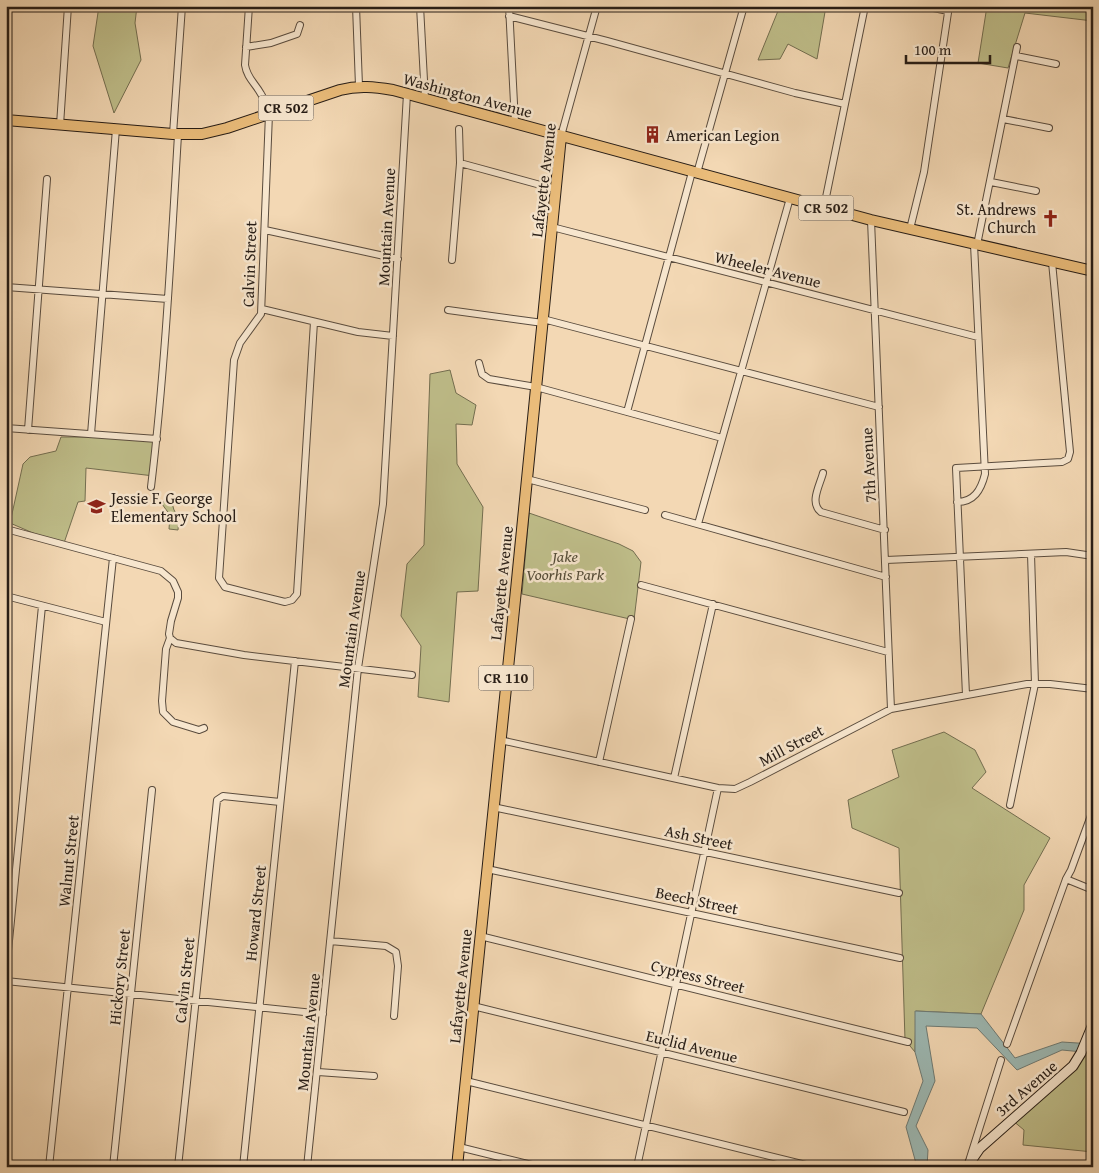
<svg xmlns="http://www.w3.org/2000/svg" width="1099" height="1173" font-family="'Gentium Book Plus',serif">
<rect width="100%" height="100%" fill="#f3d8b4"/>
<filter id="stains"><feTurbulence type="fractalNoise" baseFrequency=".004" numOctaves="4"/><feColorMatrix values="0 0 0 0 .2 0 0 0 0 .09 0 0 0 0 .02 0 0 0 .5 -.17"/></filter>
<radialGradient id="worn" r=".72"><stop offset=".6" stop-color="#630" stop-opacity="0"/><stop offset="1" stop-color="#630" stop-opacity=".3"/></radialGradient>
<!-- green -->
<path fill="#bfbe8a" stroke="#736e50" d="M99 6H137L135 23 141 60 114 113 93 46Z
M780 6H826L817 59 788 44 780 59 758 60Z
M987 6H1093V21L1025 13 1008 68 978 63Z
M450 370 456 393 476 405 472 425 456 424 457 464 483 507 478 591 457 592 449 702 418 697 421 646 401 616 407 564 424 545 430 374Z
M61 437H120L155 440 154 476 86 468 85 501 78 502 63 546 10 523 23 464 30 457 56 451Z
M165 500 172 503 174 510 179 518 178 530 169 529 170 515 162 504Z
M529 513 619 544 633 551 641 562 634 620 522 594Z
M944 732 975 750 986 772 972 788 1050 838 1024 885V910L981 1014 916 1011 915 1052 905 1040 899 848 852 828 848 800 899 777 892 750Z
M1081 1053H1093V1152L1023 1145 1024 1130 1012 1120Z"/>
<!-- water -->
<path fill="#9db9b4" stroke="#6e7b75" d="M915 1011 981 1014 1015 1058 1062 1042 1093 1044V1053L1062 1050 1017 1070 977 1028 926 1026 935 1081 916 1126 928 1150 927 1167H917L906 1127 923 1081 915 1052Z"/>
<g fill="none" stroke-linecap="round" stroke-linejoin="round">
<defs>
<path id="minor" d="M39 6 68 8
M249 6 245 65C247 78 255 83 261 94 265 100 267 107 269 114L261 314 240 343 234 360 219 578 225 587 285 602 292 600 297 594 314 322
M356 6 359 86
M420 6 425 99
M509 6 515 123
M924 6 948 11
M6 10V6
M509 16 607 41 795 93 845 104
M246 47 271 43 297 34 300 25
M1016 56 1056 64
M1003 119 1049 128
M60 125 68 6
M173 134 182 6
M561 136 597 6
M460 163 555 189
M697 173 744 6
M991 182 1036 191
M824 207 865 6
M871 220 891 709
M552 227 978 337
M910 229 924 172 949 6
M265 230 398 259
M977 245 1017 47
M452 260 460 163 459 129
M6 287 168 299
M262 309 358 332 393 336
M448 310 543 323
M543 319 879 407
M479 363 482 374 489 379 536 387 722 438
M627 412 692 172
M6 428 157 439
M28 430 47 179
M91 434 116 129
M823 473C820 485 809 503 821 512L885 530
M527 479 645 510
M151 487C165 370 171 252 178 135
M957 502C974 502 981 490 985 474L974 244
M665 515 886 577
M698 524 790 198
M6 529 161 571 173 581 178 592V598L171 621 169 634 170 638 166 649 162 701 163 712 173 722 199 730 204 728
M886 560 1066 552 1093 556
M641 585 888 652
M6 596 106 622
M170 638 176 643 244 655 412 675
M966 695 956 468 1062 462 1068 459 1070 452 1052 262
M500 740 718 788 735 789 750 782 891 709 1027 684H1050L1093 689
M599 762 631 619
M674 778 713 604
M1010 805 1035 684 1031 554
M493 807 899 893
M487 869 900 958
M1066 879 1093 890
M480 936 908 1042
M330 941 386 946 396 952 398 966 394 1016
M6 971 42 606
M6 981 323 1014
M473 1006 904 1112
M1007 1044 1066 879 1071 870 1093 810
M318 1072 374 1076
M466 1081 814 1167
M459 1147 540 1167
M969 1161 1001 1060
M49 1167 113 558
M113 1167 152 790
M178 1167 217 800 223 796 280 802
M243 1167 295 661
M307 1167 358 668 383 504 407 94
M637 1167 718 788"/>
<path id="secondary" d="M967 1167 980 1148 1073 1066 1081 1053 1093 1024"/>
<path id="primary" d="M6 120 173 134H202L227 128 340 90C359 85 375 87 393 90L871 220 1093 271
M457 1167C492 823 528 480 561 136"/>
</defs>
<!-- minor casing -->
<use href="#minor" stroke="#5a4c3e" stroke-width="8"/>
<!-- secondary casing -->
<use href="#secondary" stroke="#271d16" stroke-width="11"/>
<!-- primary casing -->
<use href="#primary" stroke="#271d16" stroke-width="12"/>
<!-- minor -->
<use href="#minor" stroke="#f7e6ce" stroke-width="6"/>
<!-- secondary -->
<use href="#secondary" stroke="#f7e6ce" stroke-width="9"/>
<!-- primary -->
<use href="#primary" stroke="#eabc7a" stroke-width="10"/>
</g>
<!-- icons -->
<defs>
<symbol id="building-bare" viewBox="-9 -9 18 18"><path d="M-4-6H4V6H1V3H-1V6H-4ZM-2.5-4.3h1.7v1.8h-1.7ZM.8-4.3h1.7v1.8H.8ZM-2.5-1h1.7V.8h-1.7ZM.8-1h1.7V.8H.8Z" fill="#8f2418" stroke="#f7e6ce" stroke-width="2.5" paint-order="stroke"/></symbol>
<symbol id="church-bare" viewBox="-9 -9 18 18"><path d="M-1.2-6h2.4v3.5h3.3v2.4h-3.3V6h-2.4V-.1h-3.3v-2.4h3.3Z" fill="#8f2418" stroke="#f7e6ce" stroke-width="2.5" paint-order="stroke"/></symbol>
<symbol id="school-bare" viewBox="-9 -9 18 18"><path d="M0-5L7-2L0 1L-7-2ZM-4 1L0 2.5L4 1V4Q0 6-4 4Z" fill="#8f2418" stroke="#f7e6ce" stroke-width="2.5" paint-order="stroke"/></symbol>
</defs>
<g fill-rule="evenodd">
<use href="#building-bare" x="640" y="122" width="25" height="25"/>
<use href="#church-bare" x="1038" y="206" width="25" height="25"/>
<use href="#school-bare" x="84" y="494" width="25" height="25"/>
</g>
<g text-anchor="middle" stroke-width="5" stroke-linejoin="round" paint-order="stroke">
<!-- shield labels -->
<g fill="#f7e6ce" stroke="#65594d" stroke-width="1">
<rect x="258.5" y="95.5" width="55" height="25" rx="4"/>
<rect x="798.5" y="195.5" width="55" height="25" rx="4"/>
<rect x="478.5" y="665.5" width="55" height="25" rx="4"/>
</g>
<g font-size="15" font-weight="bold" fill="#271d16">
<text x="286" y="113">CR 502</text>
<text x="826" y="213">CR 502</text>
<text x="506" y="683">CR 110</text>
</g>
<!-- street labels -->
<g font-size="16" fill="#271d16" stroke="#f7e6ce">
<text transform="translate(468 95) rotate(15)" y="6">Washington Avenue</text>
<text transform="translate(543 180) rotate(-83)" y="6">Lafayette Avenue</text>
<text transform="translate(386 227) rotate(-87)" y="6">Mountain Avenue</text>
<text transform="translate(249 264) rotate(-88)" y="6">Calvin Street</text>
<text transform="translate(768 269) rotate(14)" y="6">Wheeler Avenue</text>
<text transform="translate(868 465) rotate(-93)" y="6">7th Avenue</text>
<text transform="translate(501 583) rotate(-84)" y="6">Lafayette Avenue</text>
<text transform="translate(351 629) rotate(-82)" y="6">Mountain Avenue</text>
<text transform="translate(791 745) rotate(-28)" y="6">Mill Street</text>
<text transform="translate(699 837) rotate(12)" y="6">Ash Street</text>
<text transform="translate(68 861) rotate(-84)" y="6">Walnut Street</text>
<text transform="translate(697 900) rotate(12)" y="6">Beech Street</text>
<text transform="translate(255 913) rotate(-84)" y="6">Howard Street</text>
<text transform="translate(698 976) rotate(14)" y="6">Cypress Street</text>
<text transform="translate(119 977) rotate(-84)" y="6">Hickory Street</text>
<text transform="translate(184 980) rotate(-84)" y="6">Calvin Street</text>
<text transform="translate(460 986) rotate(-84)" y="6">Lafayette Avenue</text>
<text transform="translate(308 1032) rotate(-84)" y="6">Mountain Avenue</text>
<text transform="translate(692 1046) rotate(14)" y="6">Euclid Avenue</text>
<text transform="translate(1026 1088) rotate(-41)" y="6">3rd Avenue</text>
</g>
<!-- poi labels -->
<g font-size="16" fill="#271d16" stroke="#f7e6ce" text-anchor="start">
<text x="666" y="141">American Legion</text>
<text x="1036" y="215" text-anchor="end">St. Andrews<tspan x="1036" dy="18">Church</tspan></text>
<text x="111" y="504">Jessie F. George<tspan x="111" dy="18">Elementary School</tspan></text>
</g>
<!-- park labels -->
<g font-size="16" font-style="italic" fill="#554d39" stroke="#f7e6ce">
<text x="565" y="562">Jake<tspan x="565" dy="18">Voorhis Park</tspan></text>
</g>
</g>
<!-- margin -->
<rect width="1099" height="1173" fill="none" stroke="#f3d8b4" stroke-width="25"/>
<rect x="8" y="8" width="1084" height="1158" fill="none" stroke="#271d16" stroke-width="2.5"/>
<rect x="12" y="12" width="1074" height="1148" fill="none" stroke="#271d16"/>
<!-- scale -->
<path d="M906 55v8h84v-8" fill="none" stroke="#271d16" stroke-width="2.5"/>
<text x="914" y="55" font-size="15" fill="#271d16" stroke="#f7e6ce" stroke-width="4" paint-order="stroke">100 m</text>
<rect width="100%" height="100%" filter="url(#stains)"/>
<rect width="100%" height="100%" fill="url(#worn)"/>
</svg>
